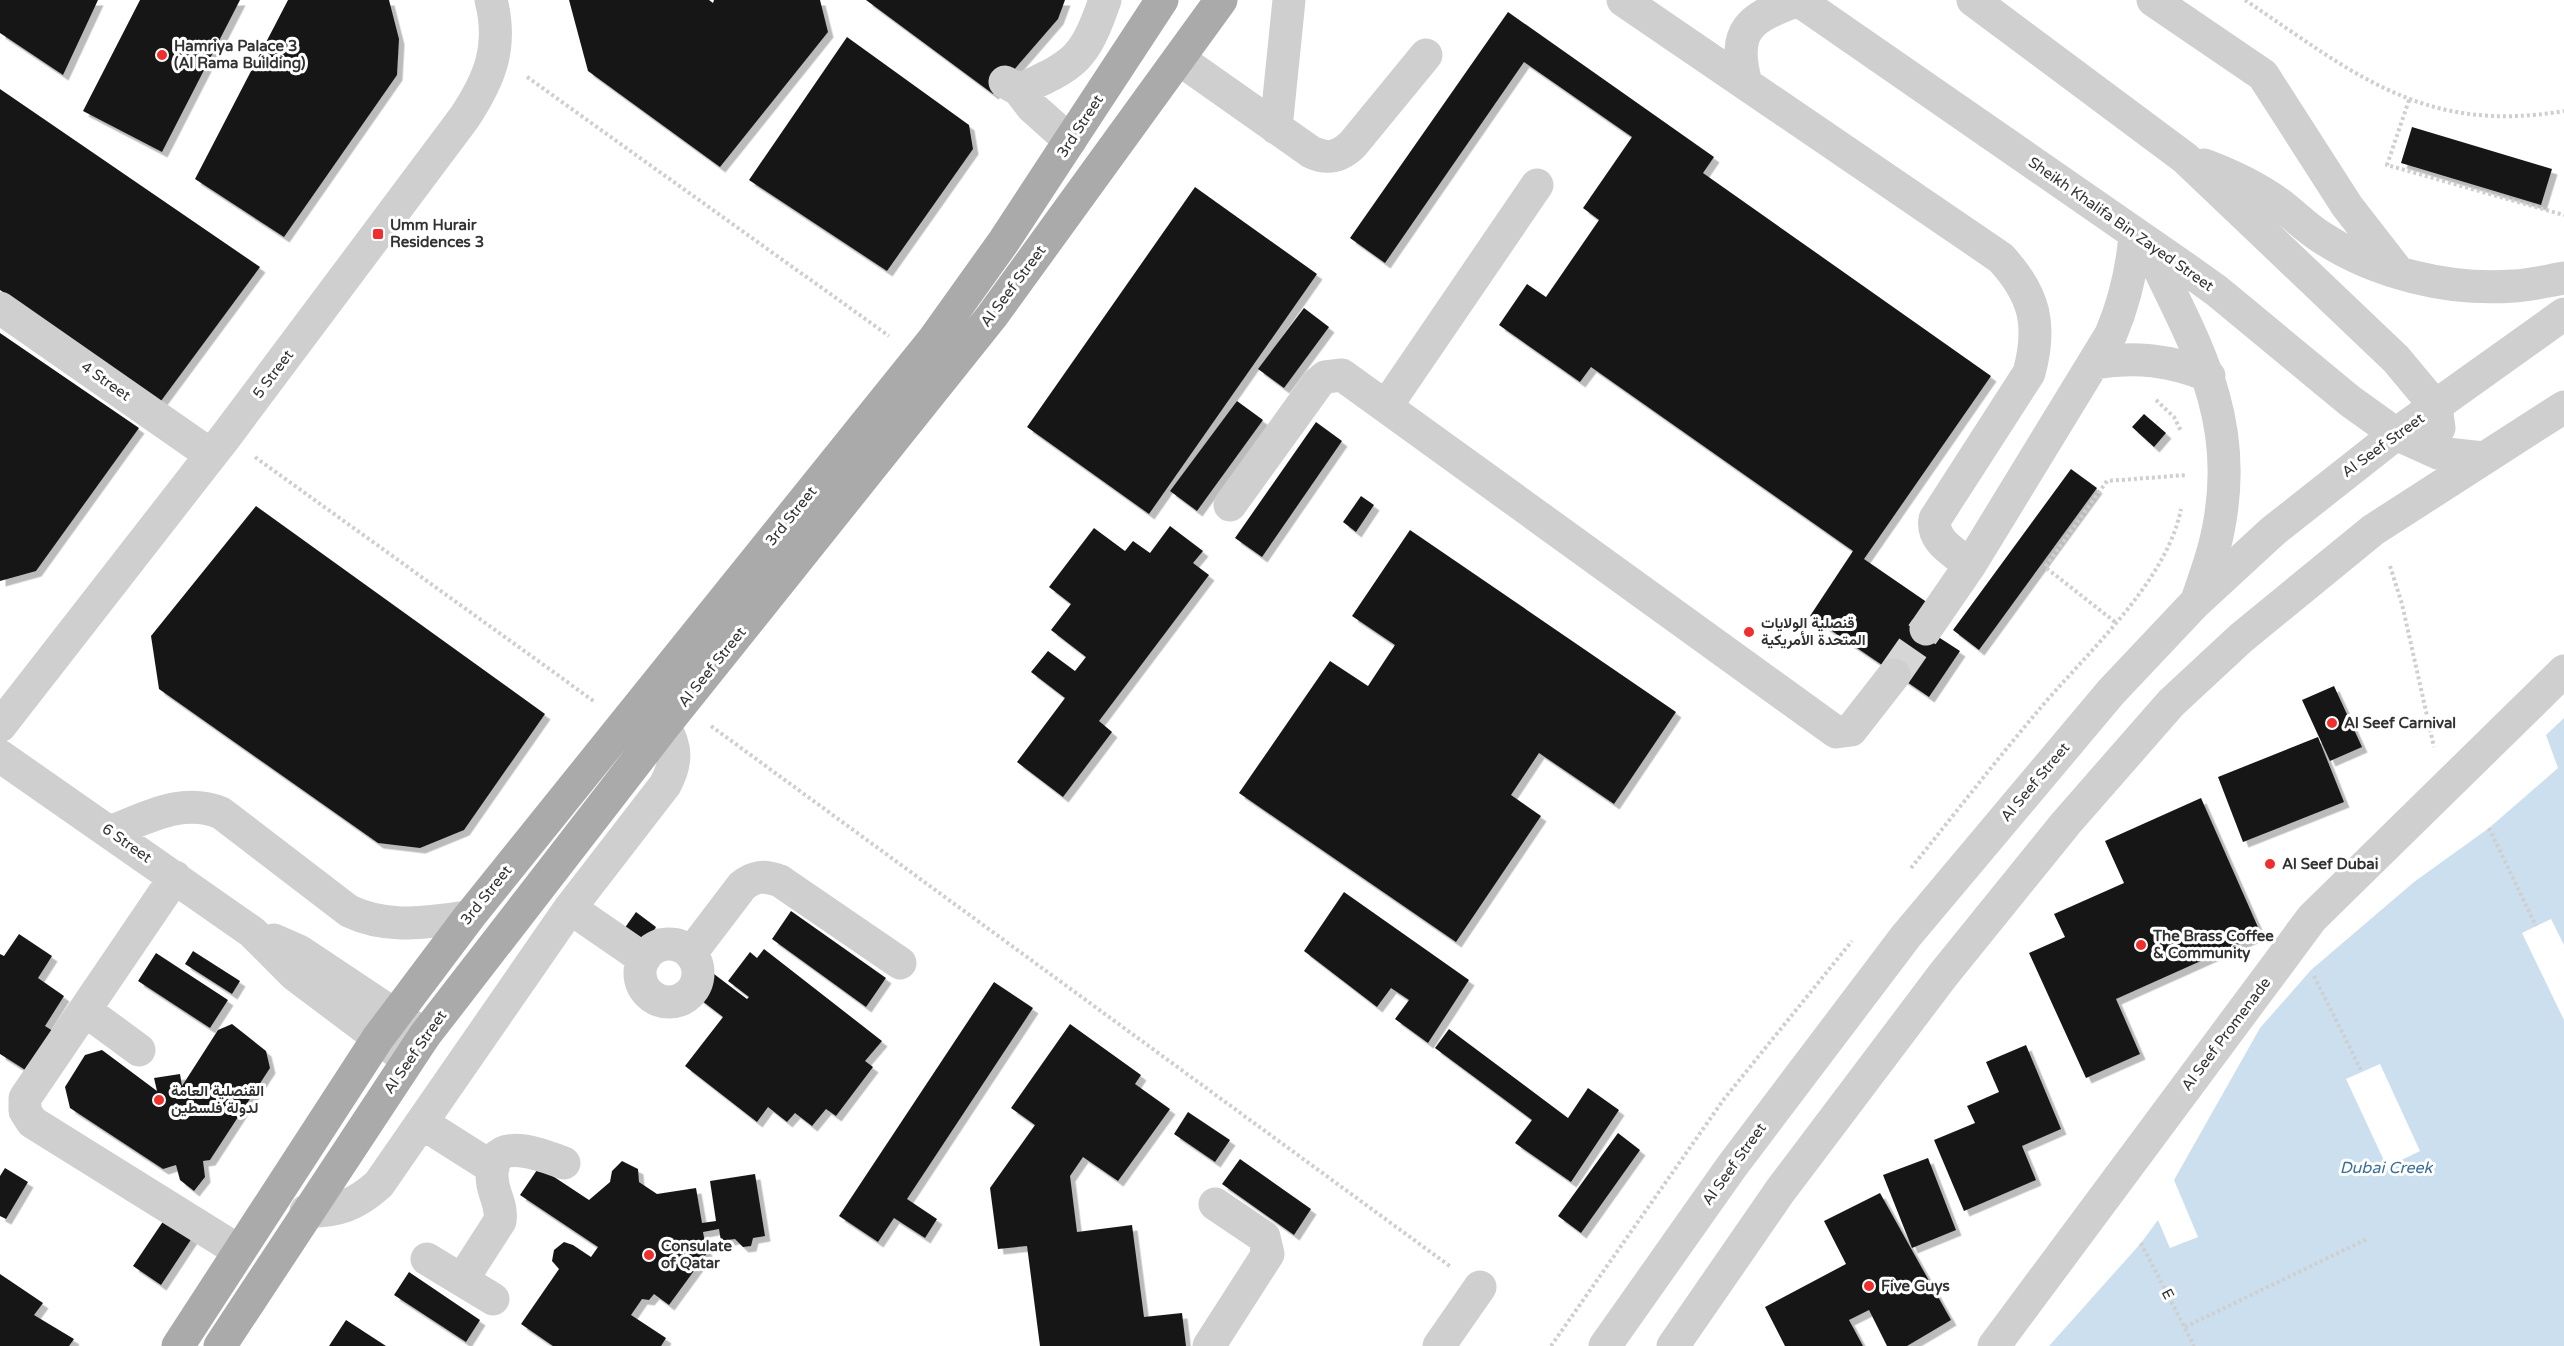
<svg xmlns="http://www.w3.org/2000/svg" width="2564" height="1346" font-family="'Varela Round',Vazirmatn,sans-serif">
<defs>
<filter id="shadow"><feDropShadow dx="5.5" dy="5.5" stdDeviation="0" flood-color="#0004"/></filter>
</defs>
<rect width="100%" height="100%" fill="#fff"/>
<!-- water -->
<path fill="#ccdfef" d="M2564 718V1346H2049L2141 1243 2158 1220 2170 1248 2198 1237 2174 1180 2260 1028 2311 970 2414 882 2489 828 2558 768 2546 735Z"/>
<!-- pier -->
<path fill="#fff" d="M2551 919 2564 945V1020L2522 933Z
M2380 1064 2420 1151 2387 1167 2346 1079Z"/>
<!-- building -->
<path fill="#191919" filter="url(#shadow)" d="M0 0H98L63 75 0 33Z
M140 0H240L162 152 83 111Z
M288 0H389L399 39 397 75 284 237 195 179Z
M569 0H709L713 3 714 0H820L828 32 720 167 588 71Z
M866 0H1065L1058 19 993 94Z
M1508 12 1714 157 1703 173 1991 376 1864 559 1931 605 1926 629 1960 651 1929 697 1810 616 1853 551 1591 367 1580 382 1499 325 1527 284 1546 297 1599 220 1583 208 1632 137 1524 62 1385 263 1350 238Z
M847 37 969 125 973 149 887 271 749 180Z
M0 89 260 267 161 401 0 290Z
M2412 127 2552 169 2541 205 2401 163Z
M1195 187 1317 274 1149 514 1027 427Z
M1304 308 1329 327 1284 388 1258 369Z
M0 333 139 428 36 571 0 581Z
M1237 401 1263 420 1197 511 1170 491Z
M2144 414 2166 433 2154 447 2132 427Z
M1316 422 1342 441 1262 557 1235 538Z
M2071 469 2097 488 1979 650 1953 630Z
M1361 496 1374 505 1356 532 1343 522Z
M256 506 545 714 464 830 420 848 378 843 159 689 151 636Z
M1170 526 1203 551 1193 563 1209 575 1099 721 1112 732 1063 797 1017 762 1065 698 1031 672 1048 651 1075 671 1086 657 1051 630 1071 604 1049 587 1094 528 1125 551 1133 541 1150 553Z
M1410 530 1676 712 1614 804 1539 753 1511 795 1541 816 1456 942 1239 793 1330 661 1368 686 1395 645 1352 616Z
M2334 686 2362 747 2330 761 2302 700Z
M2318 737 2344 802 2243 842 2218 777Z
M2201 798 2261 934 2116 999 2140 1054 2086 1078 2029 953 2065 937 2054 914 2124 883 2105 841Z
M1344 892 1469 980 1428 1043 1395 1019 1409 1000 1391 988 1377 1007 1304 951Z
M791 911 886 978 866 1007 772 939Z
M636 912 656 927 645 943 624 929Z
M19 934 52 956 38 978 64 996 45 1026 64 1038 38 1078 0 1054V954L4 956Z
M764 949 882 1041 865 1061 873 1067 836 1116 826 1109 812 1126 795 1113 787 1122 768 1107 757 1122 685 1066 723 1017 697 997 714 974 747 999 749 997 728 981 750 952 757 958Z
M193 951 240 981 232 994 185 964Z
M156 953 228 1000 210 1028 138 981Z
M994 982 1033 1008 907 1199 937 1219 925 1238 894 1218 878 1242 839 1216Z
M232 1024 266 1051 270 1068 210 1160 203 1161 205 1177 194 1191 180 1180 176 1165 163 1169 70 1108 65 1087 85 1055 102 1050 157 1091 154 1078 180 1074 182 1086 218 1030Z
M1070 1024 1141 1075 1135 1084 1170 1109 1118 1181 1083 1157 1070 1176 1077 1232 1132 1225 1144 1317 1182 1313 1186 1346H1040L1027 1246 998 1249 990 1188 1035 1125 1011 1108Z
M1449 1029 1568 1118 1588 1088 1619 1110 1571 1182 1515 1143 1532 1120 1435 1048Z
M2026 1045 2061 1129 2022 1146 2036 1180 1964 1211 1934 1140 1975 1123 1967 1106 1999 1092 1986 1062Z
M1188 1112 1230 1140 1215 1162 1174 1134Z
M1618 1133 1640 1150 1581 1233 1558 1216Z
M1928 1158 1956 1230 1912 1248 1883 1175Z
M1240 1159 1311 1209 1294 1235 1222 1184Z
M622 1161 638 1169 639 1182 657 1194 696 1188 702 1223 716 1221 710 1181 755 1174 765 1236 753 1238 751 1246 743 1247 735 1239 721 1241 719 1229 703 1232 707 1253 669 1305 654 1294 649 1300 642 1299 631 1315 666 1338 661 1346H553L521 1324 559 1269 552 1261 554 1250 564 1242 573 1245 591 1257 598 1247 520 1195 539 1167 589 1200 610 1182 612 1171Z
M5 1168 28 1182 6 1219 0 1216V1176Z
M1880 1193 1951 1320 1907 1346H1887L1869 1310 1849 1320 1863 1346H1785L1765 1307 1846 1264 1824 1221Z
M168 1214 196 1232 161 1285 133 1266Z
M409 1272 480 1320 466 1342 394 1295Z
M0 1274 43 1303 34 1315 74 1339 69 1346H0Z
M346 1320 386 1346H329Z"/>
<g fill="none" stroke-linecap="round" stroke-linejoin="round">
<!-- minor-tunnel -->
<path stroke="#d6d6d6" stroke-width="33" stroke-dasharray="33 16" stroke-linecap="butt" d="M1894 675 1926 629"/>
<!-- path -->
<path stroke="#cfcfcf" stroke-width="4" stroke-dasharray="3 3" stroke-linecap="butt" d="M2245 0C2354 73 2423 135 2564 111
M527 77 889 336
M2409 100 2387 165 2564 215
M2156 400 2174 417 2181 431
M255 457 595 702
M2390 566 2402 604 2434 747
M2115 622 2045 567 2107 481 2187 475
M711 726 1451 1267
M2489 828 2536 926
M1911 868C1953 816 1994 763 2037 712 2085 654 2166 584 2181 509
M2314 976 2362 1072
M2141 1243 2194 1346
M2185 1327 2367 1239
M1551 1346 1724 1099 1852 941"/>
<!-- minor -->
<path stroke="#cfcfcf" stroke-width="33" d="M1623 0 2001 258C2035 295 2042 325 2029 373L1935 519C1931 541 1954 552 1970 565
M1798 0 2185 268 2217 291 2350 401 2396 434 2438 453 2483 458
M1973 0 2185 158 2396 359 2436 407 2439 428
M2153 0 2263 75 2347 206 2399 273
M1179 59 1311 152C1328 160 1340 157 1353 144L1426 55
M1005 82 1019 90 1032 107 1070 141
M1746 83C1731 29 1750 18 1798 0
M1019 90C1076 64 1084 60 1105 0
M1276 128 1289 0
M2204 165C2231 175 2258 188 2281 205 2295 216 2307 228 2321 237 2375 273 2449 291 2514 286 2531 285 2547 281 2564 278
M2147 243C2191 338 2239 410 2220 520 2216 547 2206 574 2197 600
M0 308 211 455
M2094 363C2135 356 2171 360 2209 376
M1387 405 1537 185
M1230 505 1318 383 1325 377 1342 375 1836 732 1851 730 1894 675
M1926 629 1970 565 2111 334C2125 301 2132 271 2135 235
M0 726 226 436 464 118C490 79 503 47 491 0
M0 756 252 932 295 975 408 1060
M110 832C147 818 182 797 221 813L349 911C389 930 426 922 469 917
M175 877 25 1098V1111L32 1122 239 1251
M570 908 644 959
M274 940 299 951 425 1035
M640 973a29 29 0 1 1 58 0a29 29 0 1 1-58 0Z
M691 953 742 886C754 876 764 875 780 881L900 963
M86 1011 139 1050
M422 1123 493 1168
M306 1211C337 1212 356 1205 379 1184L570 908 665 785C677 763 677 747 664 726
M427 1259 493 1299
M462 1280 500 1221C502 1207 496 1199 493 1185 484 1132 537 1153 564 1163
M1209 1346 1268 1254 1264 1237 1215 1204
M1439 1346 1480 1287
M1605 1346 1732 1166 1906 936 2111 692 2196 602 2273 531 2396 434 2564 314
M1673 1346 1780 1191 1943 975 2066 823 2171 703 2241 638 2373 530 2564 407
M1994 1346 2312 918 2564 671"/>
<!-- major -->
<path stroke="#aaa" stroke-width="33" d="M178 1346 378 1038 469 917 934 339 1004 241 1162 0
M220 1346 425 1035 664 726 992 316 1221 0"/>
</g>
<!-- markers -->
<g fill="#ef2f2e" stroke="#fff" stroke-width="2">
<circle cx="162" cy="55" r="6"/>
<rect x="372" y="228" width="12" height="12" rx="3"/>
<circle cx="1749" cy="632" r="6"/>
<circle cx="2332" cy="723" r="6"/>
<circle cx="2270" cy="864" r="6"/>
<circle cx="2141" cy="945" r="6"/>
<circle cx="159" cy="1100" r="6"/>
<circle cx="649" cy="1255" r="6"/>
<circle cx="1869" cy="1286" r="6"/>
</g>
<g text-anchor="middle" stroke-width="6" stroke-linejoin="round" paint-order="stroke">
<!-- poi labels -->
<g font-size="15" font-weight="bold" fill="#323232" stroke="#fff" text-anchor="start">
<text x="174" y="51">Hamriya Palace 3<tspan x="174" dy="17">(Al Rama Building)</tspan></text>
<text x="390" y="230">Umm Hurair<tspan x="390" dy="17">Residences 3</tspan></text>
<text x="1761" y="628">قنصلية الولايات<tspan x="1761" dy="17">المتحدة الأمريكية</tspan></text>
<text x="2344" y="728">Al Seef Carnival</text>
<text x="2282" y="869">Al Seef Dubai</text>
<text x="2153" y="941">The Brass Coffee<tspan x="2153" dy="17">&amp; Community</tspan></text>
<text x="171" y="1096">القنصلية العامة<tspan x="171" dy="17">لدولة فلسطين</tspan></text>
<text x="661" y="1251">Consulate<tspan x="661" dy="17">of Qatar</tspan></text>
<text x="1881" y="1291">Five Guys</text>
</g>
<!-- street labels -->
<g font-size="15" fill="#323232" stroke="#fff">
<text transform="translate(1080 126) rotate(-57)" y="5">3rd Street</text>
<text transform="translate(2121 224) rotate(35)" y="5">Sheikh Khalifa Bin Zayed Street</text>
<text transform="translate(1013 286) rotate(-53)" y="5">Al Seef Street</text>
<text transform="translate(273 374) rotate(-53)" y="5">5 Street</text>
<text transform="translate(106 381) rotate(35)" y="5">4 Street</text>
<text transform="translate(2383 445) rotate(-36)" y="5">Al Seef Street</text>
<text transform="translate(791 516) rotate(-51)" y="5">3rd Street</text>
<text transform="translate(712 667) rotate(-51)" y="5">Al Seef Street</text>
<text transform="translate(2035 782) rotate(-50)" y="5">Al Seef Street</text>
<text transform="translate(127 843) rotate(35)" y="5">6 Street</text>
<text transform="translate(486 895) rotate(-51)" y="5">3rd Street</text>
<text transform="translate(2226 1034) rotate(-53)" y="5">Al Seef Promenade</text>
<text transform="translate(415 1052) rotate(-55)" y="5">Al Seef Street</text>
<text transform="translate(1734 1164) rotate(-54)" y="5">Al Seef Street</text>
<text transform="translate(2168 1294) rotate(63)" y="5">E</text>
</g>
<!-- water labels -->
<g font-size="16" font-style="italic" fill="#3a6e9a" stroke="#fff">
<text x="2386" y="1173">Dubai Creek</text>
</g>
</g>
</svg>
